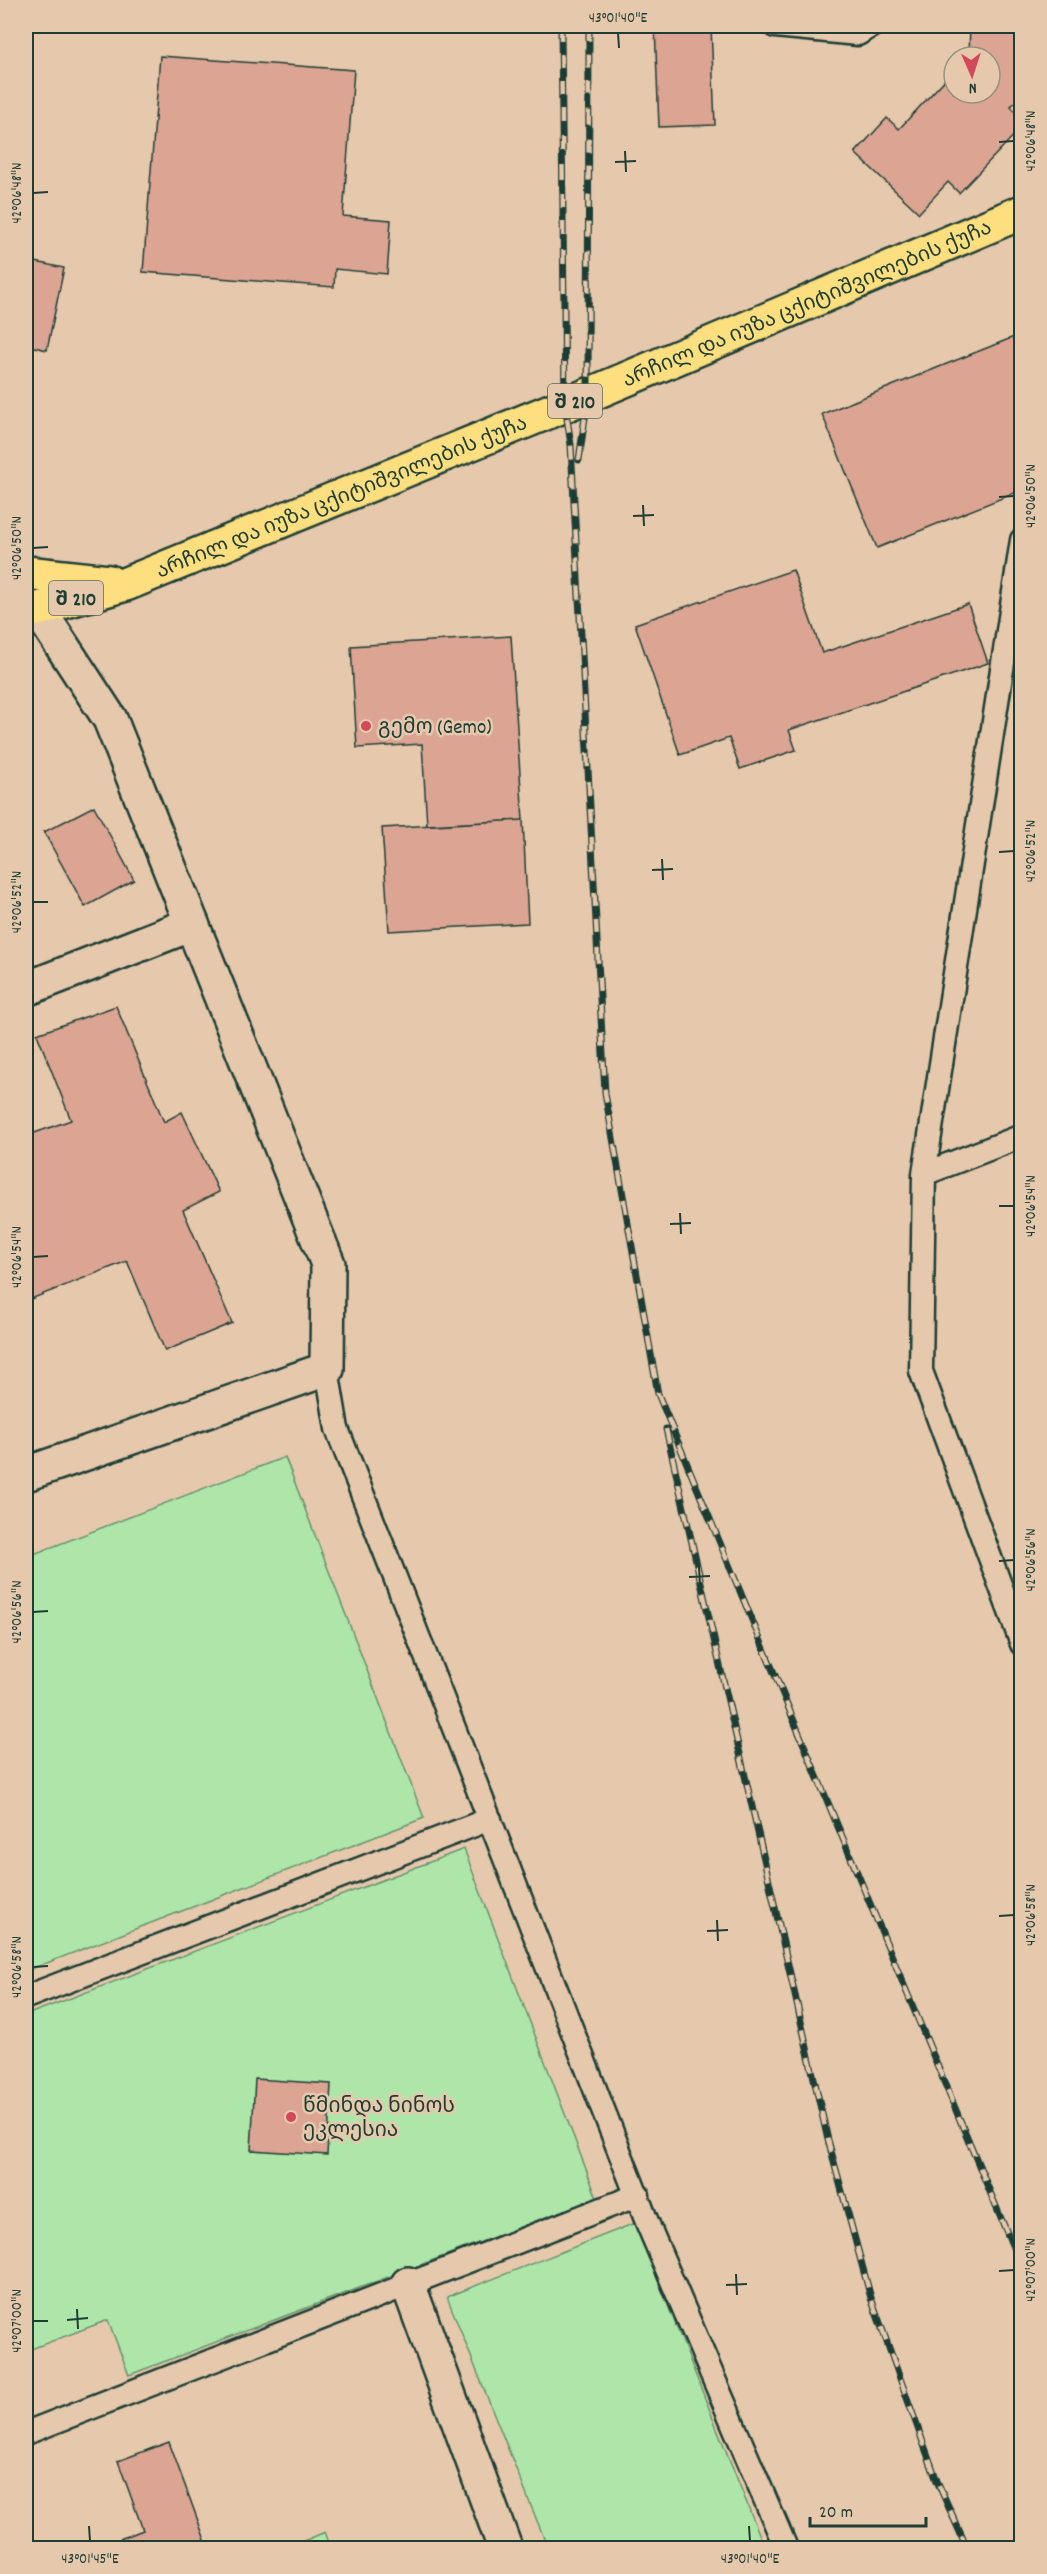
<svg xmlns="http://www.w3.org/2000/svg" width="1047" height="2574" font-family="Dekko,'Noto Sans Georgian',sans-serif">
<rect width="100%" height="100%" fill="#e6c9ad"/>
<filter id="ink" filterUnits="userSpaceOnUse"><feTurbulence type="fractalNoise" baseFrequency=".0167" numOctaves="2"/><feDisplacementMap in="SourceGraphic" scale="12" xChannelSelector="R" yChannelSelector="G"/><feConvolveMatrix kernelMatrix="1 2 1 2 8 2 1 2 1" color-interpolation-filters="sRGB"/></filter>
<g filter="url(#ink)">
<!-- green -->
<path fill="#aee6a9" stroke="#66926e" stroke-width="1.5" d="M285 1457 424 1818 26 1971V1557Z
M464 1849 597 2198 129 2375 108 2320 26 2351V2015Z
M635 2223 762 2541 742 2548H548L447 2297Z
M325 2532 331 2548H287Z"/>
<!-- building -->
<path fill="#dba493" stroke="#1f3d34" stroke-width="1.5" d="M655 26H711L715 125 659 127Z
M970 26H1022V74L1019 78 1022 83V97L1011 106 1022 122V127L959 193 948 182 919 213 855 153 887 118 899 129 954 70V93H990V57H966L969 54Z
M160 56 354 70 343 216 391 220 387 274 335 269 334 287 143 272Z
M26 260 64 268 47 350 26 345Z
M1014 337 1022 355V490L877 548 822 414Z
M793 570 822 653 968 604 988 663 789 730 796 750 740 769 729 738 680 755 635 624Z
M511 636 523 820 427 825 422 744 357 748 351 646Z
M94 806 134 880 85 907 44 832Z
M523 820 528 923 389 931 382 828Z
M116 1006 164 1122 182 1112 219 1192 183 1210 232 1323 165 1351 127 1261 26 1301V1136L71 1120 37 1034Z
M255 2079 331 2084 327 2155 251 2150Z
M169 2442 208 2548H114L112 2542 143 2530 118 2461Z"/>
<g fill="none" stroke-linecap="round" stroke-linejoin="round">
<defs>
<path id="lane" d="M775 26 858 34 871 26
M1022 540 924 1174 921 1371 1022 1644
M924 1174 1022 1136
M327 1369 337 1429 649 2227 786 2548
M26 1997 490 1819
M26 2433 638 2195"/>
<path id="street" d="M26 989 192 924
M408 2284 505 2548"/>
<path id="secondary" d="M26 1474 327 1369 328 1264 110 719 38 609"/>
<g id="primary">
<path d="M26 573 109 582"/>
<path id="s1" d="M26 610 38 609 126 584 565 405 1022 212"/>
</g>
</defs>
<!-- lane casing -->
<use href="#lane" stroke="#1f3d34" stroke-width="27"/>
<!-- street casing -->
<use href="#street" stroke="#1f3d34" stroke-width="38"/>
<!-- secondary casing -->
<use href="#secondary" stroke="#1f3d34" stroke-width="38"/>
<!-- primary casing -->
<use href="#primary" stroke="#1f3d34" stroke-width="38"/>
<!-- lane -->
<use href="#lane" stroke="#e6c9ad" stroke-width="22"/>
<!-- street -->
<use href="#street" stroke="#e6c9ad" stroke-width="33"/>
<!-- secondary -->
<use href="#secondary" stroke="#e6c9ad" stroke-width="33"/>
<!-- primary -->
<use href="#primary" stroke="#fddf80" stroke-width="33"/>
<defs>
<path id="rail" d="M561 26 565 405 571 445 605 1093 658 1394 1022 2269
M579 460 588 396 589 26
M666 1429 828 2140 871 2298 937 2481 967 2548"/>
</defs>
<!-- rail casing -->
<use href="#rail" stroke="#1f3d34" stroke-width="7"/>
<!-- rail -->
<use href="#rail" stroke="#e6c9ad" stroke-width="4.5" stroke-dasharray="14" stroke-linecap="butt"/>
</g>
</g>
<!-- ticks -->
<path fill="none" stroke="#1f3d34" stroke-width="2" d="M618 33 619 48M999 142 1014 141M625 151 626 172M615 162 636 161M33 193 48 192M999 497 1014 496M643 505 644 526M633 516 654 515M33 548 48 547M999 852 1014 851M662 859 663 880M652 870 673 869M33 902H48M999 1206H1014M680 1213 681 1234M670 1224 691 1223M33 1257 48 1256M999 1561 1014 1560M699 1566 700 1587M689 1577 710 1576M33 1612 48 1611M999 1916 1014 1915M717 1920 718 1941M707 1931 728 1930M33 1967 48 1966M999 2271 1014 2270M736 2274 737 2295M726 2285 747 2284M77 2309 78 2329M67 2320 88 2318M33 2321H48M89 2526 90 2541M749 2526 750 2541"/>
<!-- markers -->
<g fill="#d1495b" stroke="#e6c9ad" stroke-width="2">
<circle cx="366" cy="726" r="6"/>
<circle cx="291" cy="2117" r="6"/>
</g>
<g text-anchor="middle" stroke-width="5" stroke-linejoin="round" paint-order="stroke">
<!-- shield labels -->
<g fill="#e6c9ad" stroke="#5b6758" stroke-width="1.5">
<rect x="548" y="384" width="54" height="34" rx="4.5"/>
<rect x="49" y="581" width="54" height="34" rx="4.5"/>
</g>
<g font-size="20" font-weight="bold" fill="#1f3d34">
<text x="575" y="408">შ 210</text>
<text x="76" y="605">შ 210</text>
</g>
<!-- street labels -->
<g font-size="21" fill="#1f3d34" stroke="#e6c9ad">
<text dy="7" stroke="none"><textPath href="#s1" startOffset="840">არჩილ და იუზა ცქიტიშვილების ქუჩა</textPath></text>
<text dy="7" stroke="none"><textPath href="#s1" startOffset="336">არჩილ და იუზა ცქიტიშვილების ქუჩა</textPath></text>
</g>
<!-- poi labels -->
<g font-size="21" fill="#1f3d34" stroke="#e6c9ad" text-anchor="start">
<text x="378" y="733">გემო (Gemo)</text>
<text x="303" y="2112">წმინდა ნინოს<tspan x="303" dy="24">ეკლესია</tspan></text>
</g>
</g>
<!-- margin -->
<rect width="1047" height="2574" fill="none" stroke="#e6c9ad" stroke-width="66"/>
<!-- north arrow -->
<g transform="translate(972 75) rotate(177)"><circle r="28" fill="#e6c9ad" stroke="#96917d" stroke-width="1.5"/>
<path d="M0-4.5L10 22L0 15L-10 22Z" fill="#d1495b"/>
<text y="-9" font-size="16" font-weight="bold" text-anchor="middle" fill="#1f3d34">N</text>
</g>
<!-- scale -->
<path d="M810 2517v9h116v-9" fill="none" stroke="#1f3d34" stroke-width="3"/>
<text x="819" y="2517" font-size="18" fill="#1f3d34" stroke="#e6c9ad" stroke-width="4.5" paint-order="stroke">20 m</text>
<rect x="33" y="33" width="981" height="2508" fill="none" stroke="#1f3d34" stroke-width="2"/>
<g font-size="15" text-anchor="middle" fill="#1f3d34">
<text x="618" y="22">43°01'40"E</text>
<text transform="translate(1030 141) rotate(-90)" y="5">42°06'48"N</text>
<text transform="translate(16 193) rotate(-90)" y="5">42°06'48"N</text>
<text transform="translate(1030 496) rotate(-90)" y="5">42°06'50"N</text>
<text transform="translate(16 548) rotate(-90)" y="5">42°06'50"N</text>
<text transform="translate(1030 851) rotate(-90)" y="5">42°06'52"N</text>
<text transform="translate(16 902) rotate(-90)" y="5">42°06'52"N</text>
<text transform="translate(1030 1206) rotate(-90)" y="5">42°06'54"N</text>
<text transform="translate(16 1257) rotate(-90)" y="5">42°06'54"N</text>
<text transform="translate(1030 1560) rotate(-90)" y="5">42°06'56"N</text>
<text transform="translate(16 1612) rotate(-90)" y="5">42°06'56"N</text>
<text transform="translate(1030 1915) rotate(-90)" y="5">42°06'58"N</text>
<text transform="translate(16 1967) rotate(-90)" y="5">42°06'58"N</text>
<text transform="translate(1030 2270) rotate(-90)" y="5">42°07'00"N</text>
<text transform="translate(16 2321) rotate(-90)" y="5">42°07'00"N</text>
<text x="90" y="2563">43°01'45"E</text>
<text x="750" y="2563">43°01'40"E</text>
</g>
</svg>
